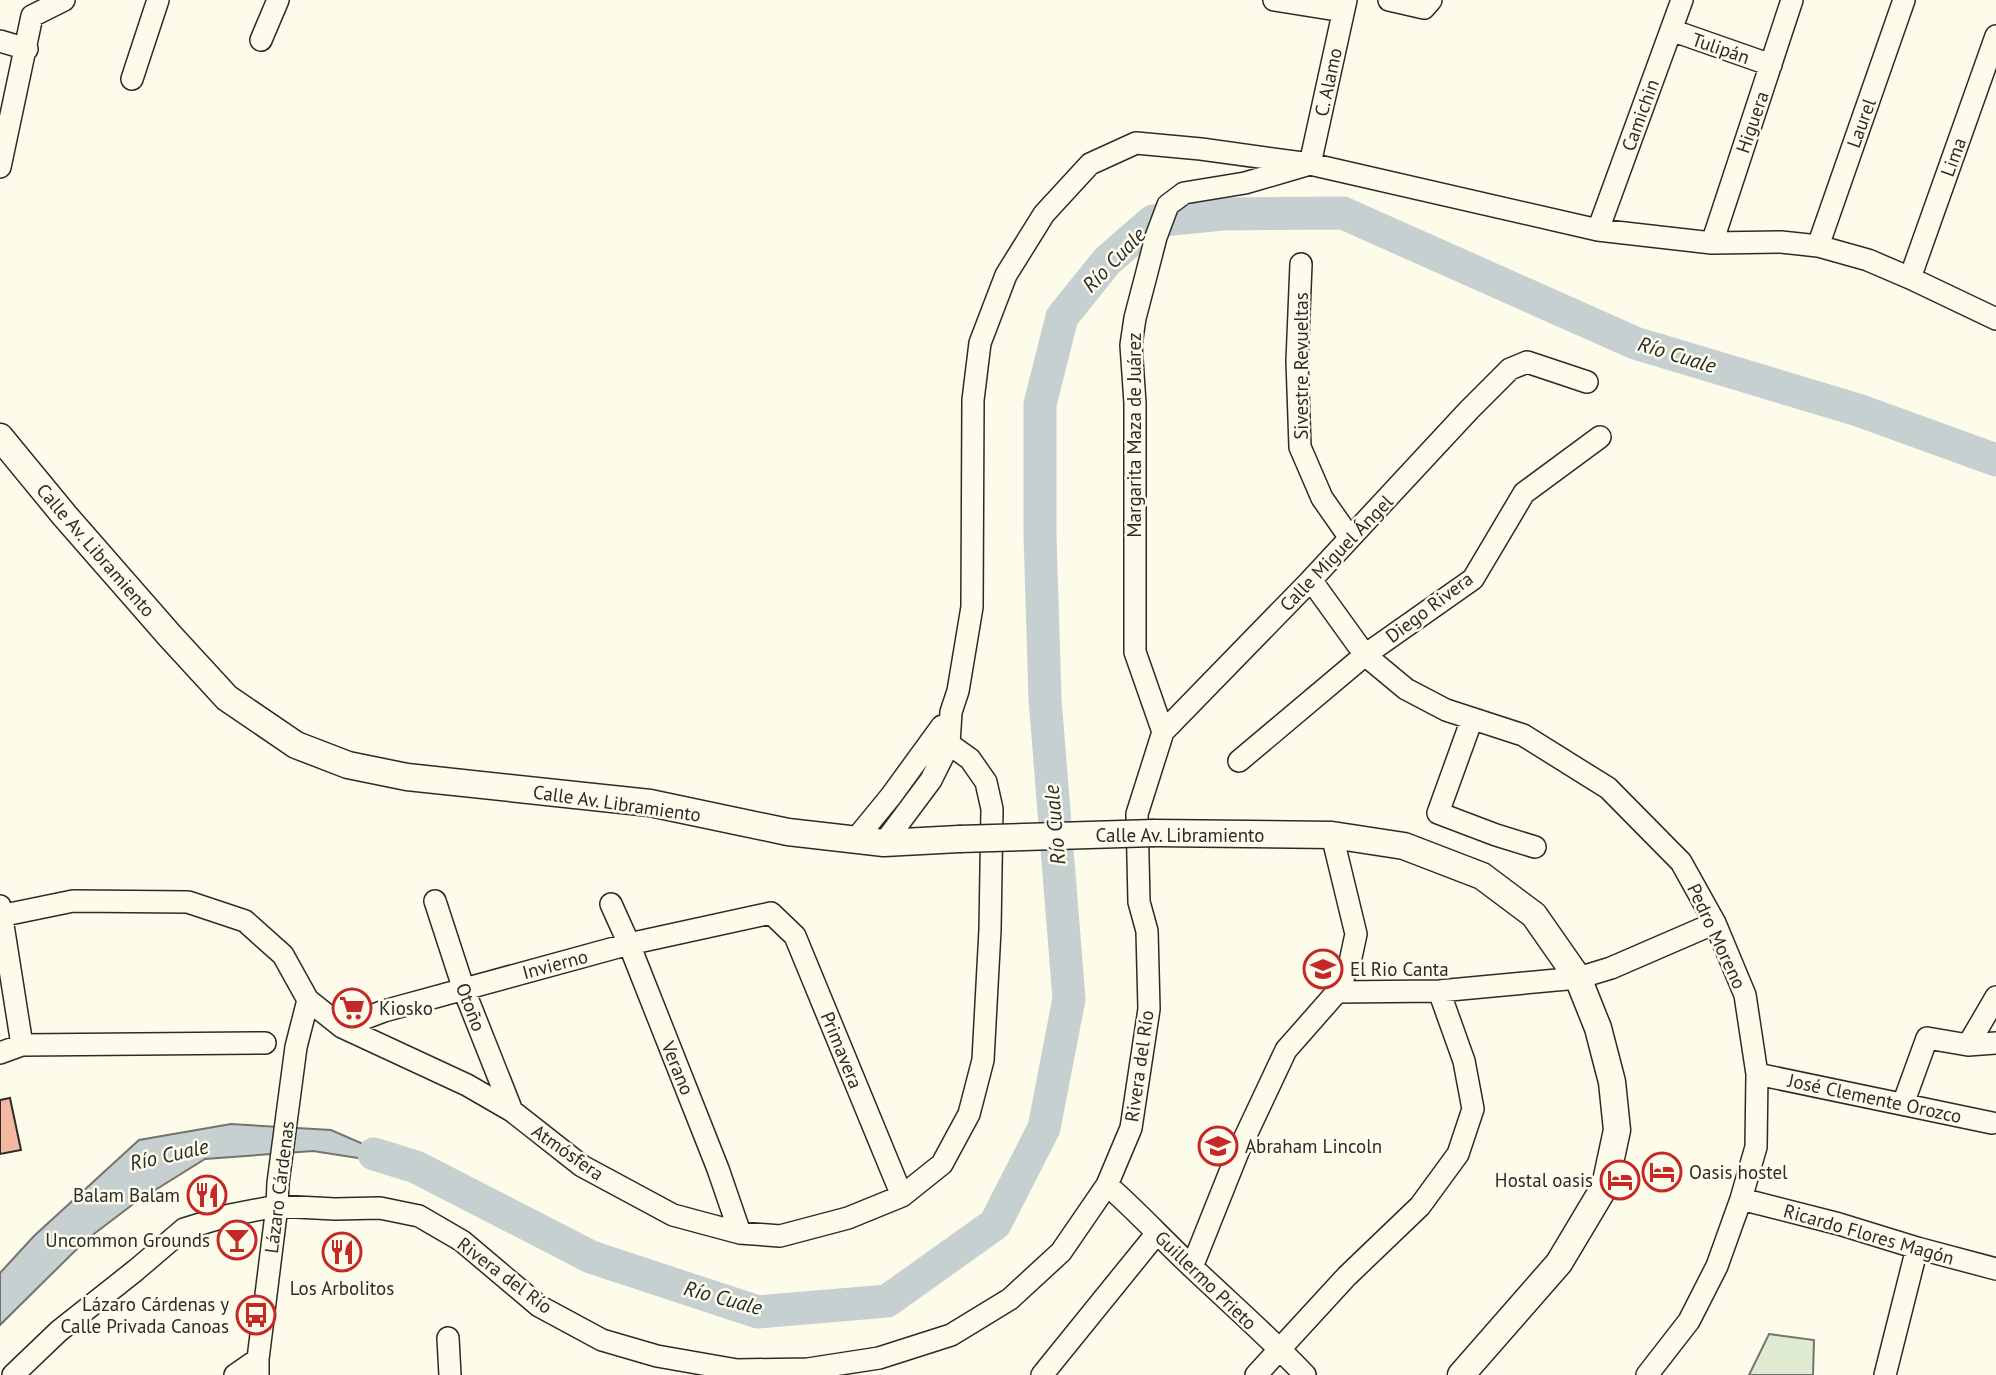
<svg xmlns="http://www.w3.org/2000/svg" width="1996" height="1375" font-family="'PT Sans',sans-serif">
<rect width="100%" height="100%" fill="#fdfbea"/>
<!-- green -->
<path fill="#deebd1" stroke="#74746e" stroke-width="2" d="M1769 1334 1814 1340 1813 1375H1749Z"/>
<!-- water -->
<path fill="#c7d0d0" stroke="#74746e" stroke-width="2" d="M231 1124 331 1130 416 1167 313 1151 205 1159 136 1202 86 1240 0 1325V1273L34 1236 139 1140Z"/>
<g fill="none" stroke-linecap="round" stroke-linejoin="round">
<!-- river -->
<path stroke="#c7d0d0" stroke-width="33" d="M374 1154 416 1167 591 1257 758 1312 887 1301 995 1224 1044 1128 1069 999 1045 699 1040 535V404L1062 317 1107 261 1153 221 1222 214 1343 213 1635 343 1858 410 1996 460"/>
</g>
<!-- building -->
<path fill="#f2b8a0" stroke="#2b2b2b" stroke-width="2" d="M10 1098 21 1150 0 1154V1100Z"/>
<g fill="none" stroke-linecap="round" stroke-linejoin="round">
<defs>
<path id="minor" d="M1274 0 1343 11
M1389 0 1424 8 1431 0
M1671 30 1771 65
M261 40 278 0
M0 41 27 49
M132 79 158 0
M0 167 32 16 64 0
M1598 230 1682 0
M1712 243 1792 0
M1818 246 1904 0
M1301 264 1297 361 1300 447 1322 498 1350 538
M1910 278 1996 36
M1311 580 1365 655 1406 689 1446 710 1523 735 1608 788 1681 862 1715 923 1745 995 1757 1074 1756 1147 1741 1199 1717 1266 1689 1321 1647 1375
M1472 719 1438 813 1496 835 1535 847
M1163 732 1135 652V403L1131 345 1135 318 1147 272 1156 237 1168 205 1184 193 1245 183 1310 164 1346 0
M1239 761 1365 655 1473 579 1524 493 1600 437
M855 840 891 796 942 726
M884 843 931 780 949 744 951 712 958 691 972 607 973 400 980 343 1006 275 1044 214 1090 164 1136 143 1201 149 1310 164 1598 230 1712 243 1781 242 1818 246 1868 260 1910 278 1996 319
M435 901 464 990 512 1111
M611 904 629 944 718 1169 740 1233
M0 906 22 1045
M0 916 73 901 188 902 245 921 283 955 308 1000 342 1027 467 1085 512 1111 582 1166 673 1215 740 1233 780 1236 848 1218 902 1196 942 1164 969 1114 983 1060 990 930 992 809 986 782 970 759 949 744 934 737
M1337 992 1439 991 1578 978 1611 968 1715 923
M342 1027 384 1011 629 944 771 913 795 936 902 1196
M1968 1045 1996 997
M0 1053 22 1045 265 1043
M1757 1074 1992 1123
M1903 1104 1927 1038 1968 1045 1996 1043
M1107 1185C1137 1211 1163 1240 1192 1267 1230 1303 1269 1337 1305 1375
M1741 1199 1839 1224 1917 1248 1996 1269
M1192 1267 1238 1152 1286 1050 1337 992 1350 962 1356 934 1332 835
M448 1338 450 1375
M13 1375 59 1331 136 1270 184 1229 230 1215 277 1206 335 1209 380 1208 419 1216 462 1241 539 1306 602 1340 657 1356 737 1370 808 1369 879 1358 951 1335 1010 1299 1061 1252 1107 1185 1131 1128 1149 1009 1147 931 1139 902 1137 814 1163 732 1311 580 1469 410 1510 369 1527 362 1587 382
M235 1375 258 1359
M258 1375V1359L277 1206 278 1183 296 1047 308 1000
M1042 1375 1157 1233
M1256 1375 1347 1276 1420 1206 1458 1154 1473 1109 1464 1061 1439 991
M1885 1375 1917 1248"/>
<path id="major" d="M0 437 65 516 170 636 227 698 296 745 348 765 407 777 650 803 788 832 884 843 959 839
M1154 833 1332 835 1404 846 1482 876 1534 915 1578 978 1598 1028 1612 1082 1617 1130 1605 1186 1559 1263 1461 1375"/>
</defs>
<!-- minor casing -->
<use href="#minor" stroke="#2b2b2b" stroke-width="24"/>
<!-- major casing -->
<use href="#major" stroke="#2b2b2b" stroke-width="29"/>
<!-- minor -->
<use href="#minor" stroke="#fdfbea" stroke-width="21"/>
<!-- major -->
<use href="#major" stroke="#fdfbea" stroke-width="26"/>
<defs>
<path id="major-bridge" d="M959 839 1154 833"/>
</defs>
<!-- major-bridge casing -->
<use href="#major-bridge" stroke="#2b2b2b" stroke-width="29" stroke-linecap="butt"/>
<!-- major-bridge -->
<use href="#major-bridge" stroke="#fdfbea" stroke-width="26"/>
</g>
<!-- icons -->
<defs>
<symbol id="school-ring" viewBox="-11 -11 22 22"><circle r="9.5" fill="#fdfbea" stroke="#c62828" stroke-width="1.5"/><path d="M0-5L7-2L0 1L-7-2ZM-4 1L0 2.5L4 1V4Q0 6-4 4Z" fill="#c62828"/></symbol>
<symbol id="supermarket-ring" viewBox="-11 -11 22 22"><circle r="9.5" fill="#fdfbea" stroke="#c62828" stroke-width="1.5"/><path d="M-6-5.5h2.5l.6 2H6L4.5 2H-2.5L-4.4-4H-6ZM-1.5 3.2a1.3 1.3 0 1 0 .1 0ZM3 3.2a1.3 1.3 0 1 0 .1 0Z" fill="#c62828"/></symbol>
<symbol id="hotel-ring" viewBox="-11 -11 22 22"><circle r="9.5" fill="#fdfbea" stroke="#c62828" stroke-width="1.5"/><path d="M-6-4.5h1.5V1H6V5H4.5V3h-9V5H-6ZM-4 0a1.8 1.8 0 1 1 3.6 0ZM.5 0V-2.5h3Q6-2.5 6 0Z" fill="#c62828"/></symbol>
<symbol id="restaurant-ring" viewBox="-11 -11 22 22"><circle r="9.5" fill="#fdfbea" stroke="#c62828" stroke-width="1.5"/><path d="M-5-6h1v4h1v-4h1v4h1v-4h1v5L-1.5 .5V6h-2V.5L-5-1ZM5-6V6H3V1.5H1.5Q1.5-4 5-6Z" fill="#c62828"/></symbol>
<symbol id="bar-ring" viewBox="-11 -11 22 22"><circle r="9.5" fill="#fdfbea" stroke="#c62828" stroke-width="1.5"/><path d="M-6-5H6L.8 .8V4.5H3.5V6h-7V4.5H-.8V.8Z" fill="#c62828"/></symbol>
<symbol id="bus-ring" viewBox="-11 -11 22 22"><circle r="9.5" fill="#fdfbea" stroke="#c62828" stroke-width="1.5"/><path d="M-5-6H5V4H4V6H2V4H-2V6H-4V4H-5ZM-3.5-4V0h7V-4ZM-3.5 1.2v1.5H-2V1.2ZM2 1.2v1.5H3.5V1.2Z" fill="#c62828"/></symbol>
</defs>
<g fill-rule="evenodd">
<use href="#school-ring" x="1301" y="947" width="44" height="44"/>
<use href="#supermarket-ring" x="330" y="986" width="44" height="44"/>
<use href="#school-ring" x="1196" y="1124" width="44" height="44"/>
<use href="#hotel-ring" x="1640" y="1150" width="44" height="44"/>
<use href="#hotel-ring" x="1598" y="1158" width="44" height="44"/>
<use href="#restaurant-ring" x="185" y="1173" width="44" height="44"/>
<use href="#bar-ring" x="215" y="1218" width="44" height="44"/>
<use href="#restaurant-ring" x="320" y="1230" width="44" height="44"/>
<use href="#bus-ring" x="234" y="1293" width="44" height="44"/>
</g>
<g text-anchor="middle" stroke-width="5" stroke-linejoin="round" paint-order="stroke">
<!-- street labels -->
<g font-size="19" fill="#2b2b2b" stroke="#fdfbea">
<text transform="translate(1721 48) rotate(19)" y="7">Tulipán</text>
<text transform="translate(1328 82) rotate(-78)" y="7">C. Alamo</text>
<text transform="translate(1640 115) rotate(-70)" y="7">Camichin</text>
<text transform="translate(1752 122) rotate(-71)" y="7">Higuera</text>
<text transform="translate(1861 123) rotate(-70)" y="7">Laurel</text>
<text transform="translate(1953 157) rotate(-70)" y="7">Lima</text>
<text transform="translate(1301 366) rotate(-90)" y="7">Sivestre Revueltas</text>
<text transform="translate(1134 435) rotate(-90)" y="7">Margarita Maza de Juárez</text>
<text transform="translate(96 550) rotate(49)" y="7">Calle Av. Libramiento</text>
<text transform="translate(1336 553) rotate(-46)" y="7">Calle Miguel Ángel</text>
<text transform="translate(1429 607) rotate(-37)" y="7">Diego Rivera</text>
<text transform="translate(617 803) rotate(8)" y="7">Calle Av. Libramiento</text>
<text x="1180" y="842">Calle Av. Libramiento</text>
<text transform="translate(1717 936) rotate(65)" y="7">Pedro Moreno</text>
<text transform="translate(555 964) rotate(-15)" y="7">Invierno</text>
<text transform="translate(471 1007) rotate(69)" y="7">Otoño</text>
<text transform="translate(842 1050) rotate(68)" y="7">Primavera</text>
<text transform="translate(1139 1066) rotate(-82)" y="7">Rivera del Río</text>
<text transform="translate(678 1068) rotate(68)" y="7">Verano</text>
<text transform="translate(1875 1098) rotate(12)" y="7">José Clemente Orozco</text>
<text transform="translate(568 1152) rotate(35)" y="7">Atmósfera</text>
<text transform="translate(279 1187) rotate(-83)" y="7">Lázaro Cárdenas</text>
<text transform="translate(1869 1234) rotate(16)" y="7">Ricardo Flores Magón</text>
<text transform="translate(505 1275) rotate(37)" y="7">Rivera del Río</text>
<text transform="translate(1206 1280) rotate(44)" y="7">Guillermo Prieto</text>
</g>
<!-- poi labels -->
<g font-size="19" fill="#2b2b2b" stroke="#fdfbea" text-anchor="start">
<text x="1350" y="976">El Rio Canta</text>
<text x="379" y="1015">Kiosko</text>
<text x="1245" y="1153">Abraham Lincoln</text>
<text x="1689" y="1179">Oasis hostel</text>
<text x="1593" y="1187" text-anchor="end">Hostal oasis</text>
<text x="180" y="1202" text-anchor="end">Balam Balam</text>
<text x="210" y="1247" text-anchor="end">Uncommon Grounds</text>
<text x="342" y="1295" text-anchor="middle">Los Arbolitos</text>
<text x="229" y="1311" text-anchor="end">Lázaro Cárdenas y<tspan x="229" dy="22">Calle Privada Canoas</tspan></text>
</g>
<!-- water labels -->
<g font-size="21" font-style="italic" fill="#2b2b2b" stroke="#fdfbea">
<text transform="translate(1114 260) rotate(-46)" y="7">Río Cuale</text>
<text transform="translate(1677 355) rotate(17)" y="7">Río Cuale</text>
<text transform="translate(1055 825) rotate(-95)" y="7">Río Cuale</text>
<text transform="translate(169 1155) rotate(-13)" y="7">Río Cuale</text>
<text transform="translate(723 1298) rotate(15)" y="7">Río Cuale</text>
</g>
</g>
</svg>
